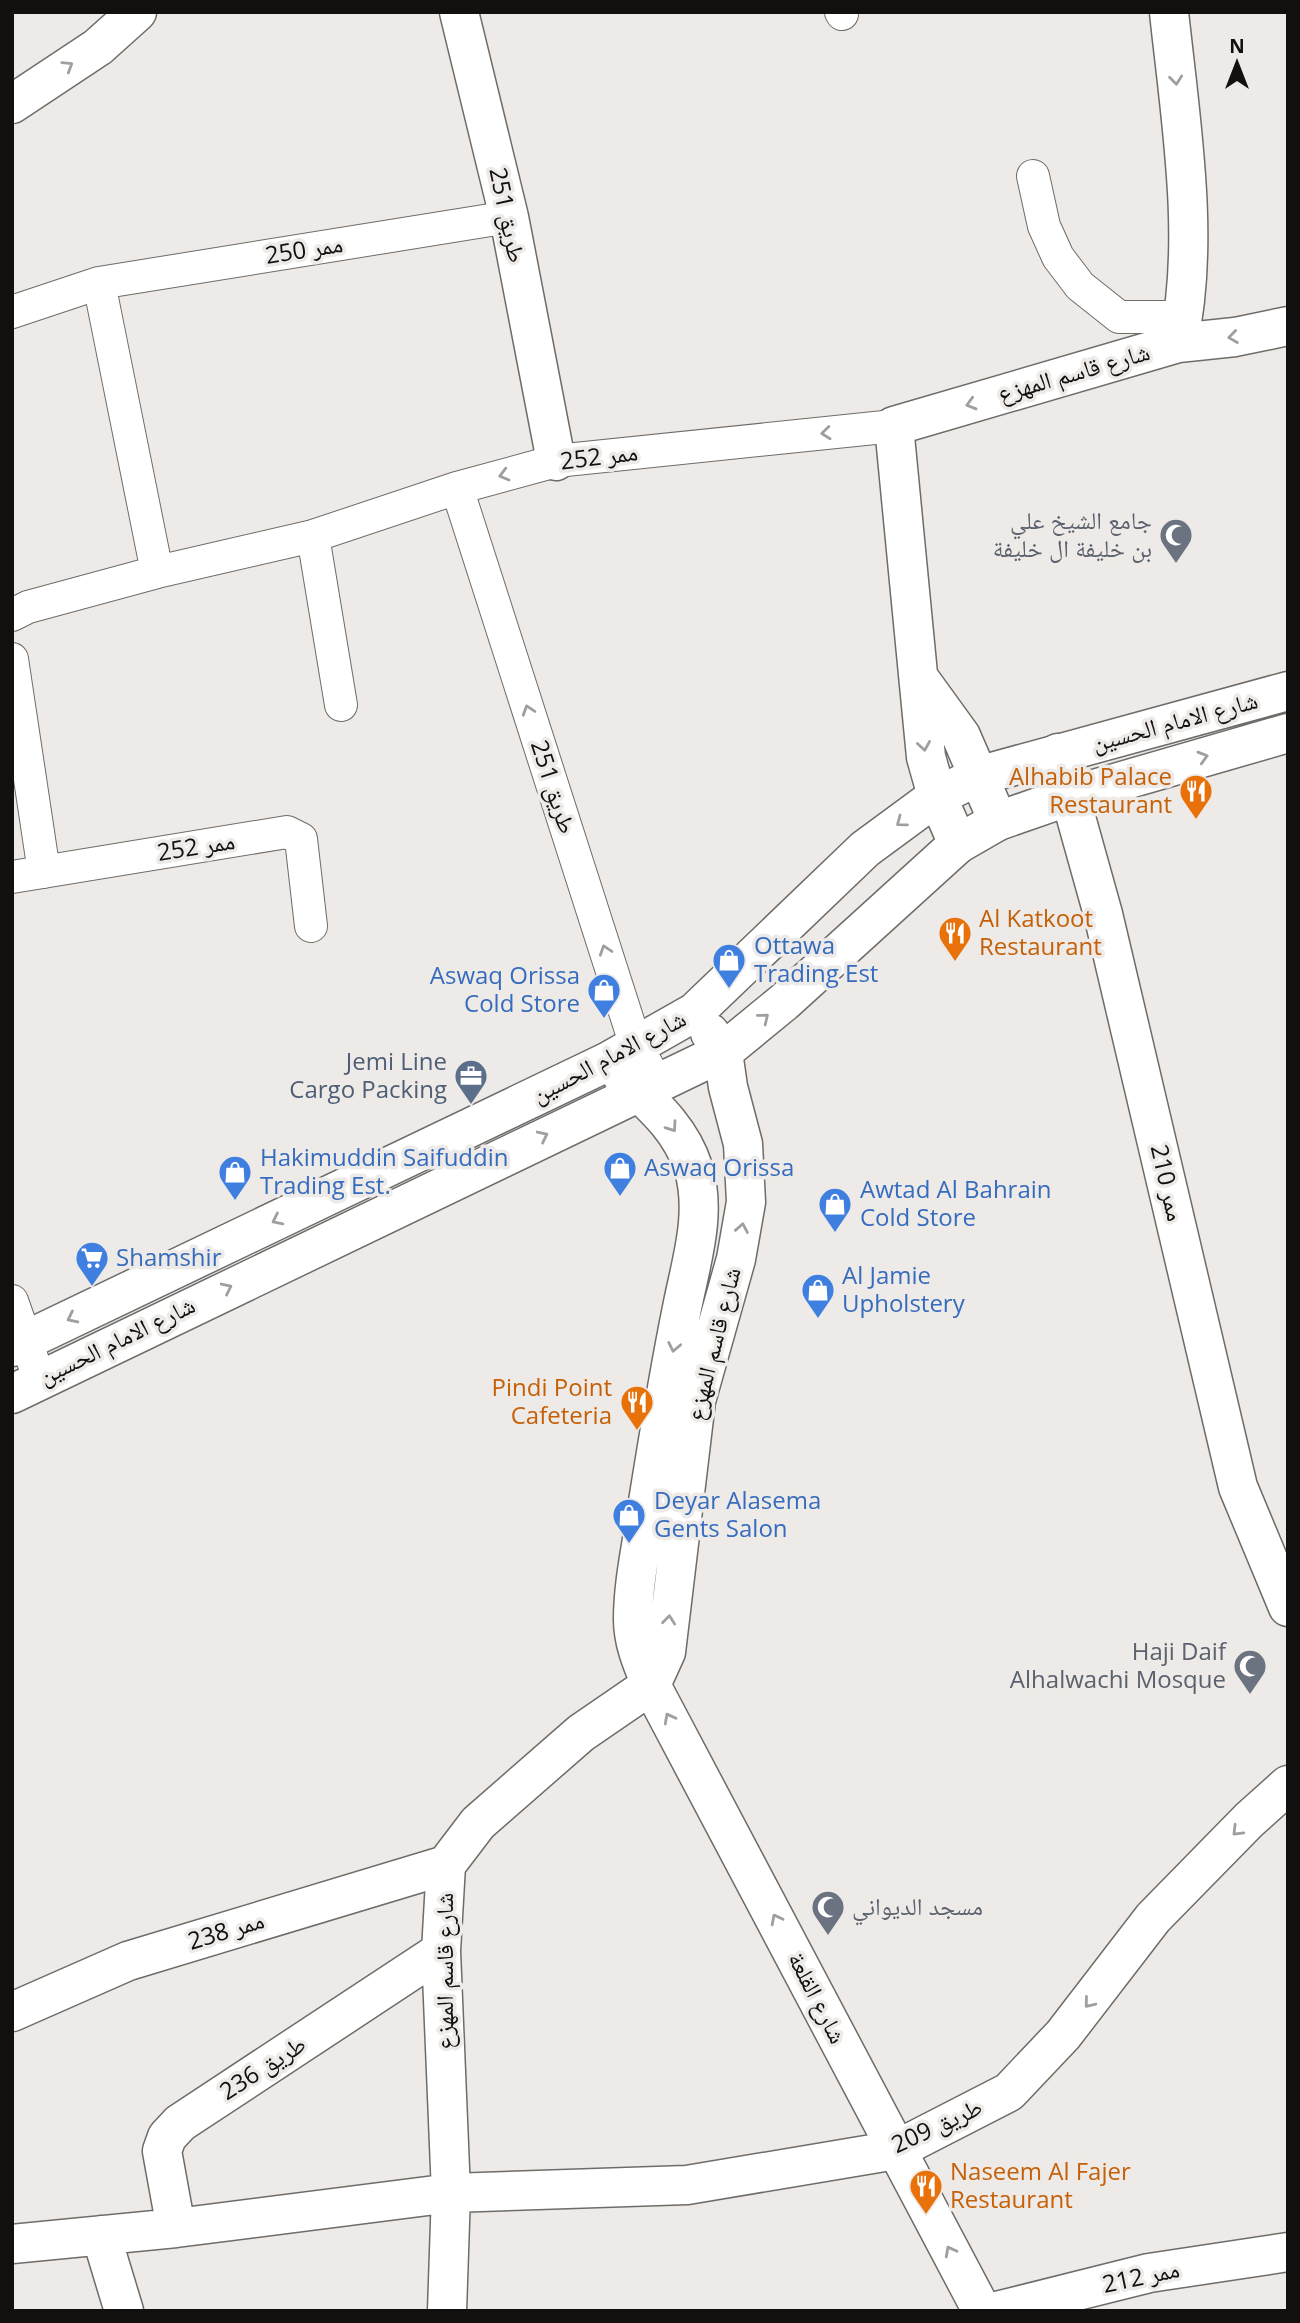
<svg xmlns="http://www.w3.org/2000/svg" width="1300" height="2323" font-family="'Open Sans','Noto Naskh Arabic',sans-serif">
<rect width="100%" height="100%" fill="#edeae7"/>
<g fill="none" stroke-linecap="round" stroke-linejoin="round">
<defs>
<path id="service" d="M841 12 842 14
M1033 176 1044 226 1058 257 1080 286 1119 317H1183
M99 283 157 572
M12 312 99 283 509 217
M457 488 636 1046 657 1082
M313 536 341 705
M12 615 28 607 157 572 313 536 457 488 556 461 894 426
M12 659 44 872
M12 877 287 832 301 839 311 926
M12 1301 39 1378"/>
<path id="minor" d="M459 12 509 217 556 461
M1169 12C1180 116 1201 241 1178 343
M12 104 98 47 137 12
M919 678 961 736 998 821
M1058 753 1103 914 1238 1487 1288 1607
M958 844 937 796 926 757 894 426 1178 343 1235 337 1288 326
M12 2012 128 1961 446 1865
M176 2228 162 2151 167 2137 180 2123 441 1951
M101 2235 124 2311
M12 2244 176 2228 451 2193 687 2185 896 2150 1009 2092 1063 2035 1153 1918 1249 1820 1288 1785
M447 2311 451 2193 441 1951 446 1865 478 1823 581 1733 651 1685
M997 2311 1149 2273 1288 2252"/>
<path id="tertiary" d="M622 1076C651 1104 680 1127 693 1167 707 1212 692 1259 683 1303 669 1371 658 1439 647 1508 642 1544 633 1582 633 1619 633 1643 642 1663 651 1685L982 2311
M12 1347 607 1062 695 1012 865 849 937 796 981 775 1288 691
M12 1394 723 1052 784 1002 958 844 998 821 1070 796 1288 733
M651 1685 666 1652 696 1401 736 1259 746 1202 743 1144 728 1087 723 1052 710 1033"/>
</defs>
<!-- service casing -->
<use href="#service" stroke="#6e6c69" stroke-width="34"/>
<!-- minor casing -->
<use href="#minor" stroke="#6e6c69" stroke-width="41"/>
<!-- tertiary casing -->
<use href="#tertiary" stroke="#6e6c69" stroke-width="41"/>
<!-- service -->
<use href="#service" stroke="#fff" stroke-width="32"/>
<!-- minor -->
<use href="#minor" stroke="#fff" stroke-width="38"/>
<!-- tertiary -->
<use href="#tertiary" stroke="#fff" stroke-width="38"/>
</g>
<!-- one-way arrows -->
<defs><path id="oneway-chevron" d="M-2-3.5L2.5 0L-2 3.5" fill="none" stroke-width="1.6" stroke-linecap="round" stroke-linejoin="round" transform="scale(1.75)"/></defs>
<g stroke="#a09f9f">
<use href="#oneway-chevron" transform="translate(68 66) rotate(-32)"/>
<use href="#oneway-chevron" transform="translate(1176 80) rotate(84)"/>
<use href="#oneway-chevron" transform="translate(1233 337) rotate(172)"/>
<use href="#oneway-chevron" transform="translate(971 404) rotate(164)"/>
<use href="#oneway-chevron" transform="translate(826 433) rotate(174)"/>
<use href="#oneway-chevron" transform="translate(504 475) rotate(165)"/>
<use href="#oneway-chevron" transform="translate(528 710) rotate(-108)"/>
<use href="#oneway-chevron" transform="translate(924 746) rotate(81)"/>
<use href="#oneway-chevron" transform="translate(1203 757) rotate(-16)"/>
<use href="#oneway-chevron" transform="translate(901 822) rotate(143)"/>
<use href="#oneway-chevron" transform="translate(605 950) rotate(-108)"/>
<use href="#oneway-chevron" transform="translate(764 1018) rotate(-39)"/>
<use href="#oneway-chevron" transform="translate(672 1127) rotate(55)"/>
<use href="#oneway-chevron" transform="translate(543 1136) rotate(-26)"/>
<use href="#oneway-chevron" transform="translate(277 1220) rotate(154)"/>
<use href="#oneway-chevron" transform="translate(742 1228) rotate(-80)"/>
<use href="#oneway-chevron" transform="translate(227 1288) rotate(-26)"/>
<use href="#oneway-chevron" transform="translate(72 1318) rotate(154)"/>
<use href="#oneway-chevron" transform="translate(674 1347) rotate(101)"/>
<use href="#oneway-chevron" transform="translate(669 1620) rotate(-84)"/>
<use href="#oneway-chevron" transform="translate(669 1718) rotate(-118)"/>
<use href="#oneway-chevron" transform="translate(1237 1831) rotate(135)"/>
<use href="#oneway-chevron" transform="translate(776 1919) rotate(-117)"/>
<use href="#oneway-chevron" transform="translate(1089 2003) rotate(129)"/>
<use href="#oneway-chevron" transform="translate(950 2251) rotate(-118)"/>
</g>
<!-- icons -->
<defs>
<symbol id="mosque-pin" viewBox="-11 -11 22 30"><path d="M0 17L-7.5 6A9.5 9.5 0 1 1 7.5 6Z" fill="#6b7280" stroke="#edeae7"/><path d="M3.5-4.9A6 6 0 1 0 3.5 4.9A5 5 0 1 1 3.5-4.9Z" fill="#fff"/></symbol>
<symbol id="restaurant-pin" viewBox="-11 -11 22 30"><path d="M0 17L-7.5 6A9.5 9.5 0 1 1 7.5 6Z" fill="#e8710a" stroke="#edeae7"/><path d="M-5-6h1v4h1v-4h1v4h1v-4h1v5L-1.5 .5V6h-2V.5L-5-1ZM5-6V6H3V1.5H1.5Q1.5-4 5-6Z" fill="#fff"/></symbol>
<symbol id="shop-pin" viewBox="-11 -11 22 30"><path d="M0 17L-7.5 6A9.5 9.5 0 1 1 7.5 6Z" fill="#3f7fe0" stroke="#edeae7"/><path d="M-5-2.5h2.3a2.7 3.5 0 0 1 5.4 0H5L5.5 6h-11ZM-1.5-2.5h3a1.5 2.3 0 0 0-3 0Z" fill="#fff"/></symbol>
<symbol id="office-pin" viewBox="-11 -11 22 30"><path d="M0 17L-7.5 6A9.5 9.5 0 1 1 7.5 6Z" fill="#5c6f8a" stroke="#edeae7"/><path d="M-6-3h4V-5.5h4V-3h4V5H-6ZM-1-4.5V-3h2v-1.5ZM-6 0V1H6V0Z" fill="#fff"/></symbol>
<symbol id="supermarket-pin" viewBox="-11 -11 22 30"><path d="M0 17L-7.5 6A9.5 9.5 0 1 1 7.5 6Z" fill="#3f7fe0" stroke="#edeae7"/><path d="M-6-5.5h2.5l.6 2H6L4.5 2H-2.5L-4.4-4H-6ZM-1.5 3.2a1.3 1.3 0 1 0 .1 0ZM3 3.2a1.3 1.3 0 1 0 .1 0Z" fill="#fff"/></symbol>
</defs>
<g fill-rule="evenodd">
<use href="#mosque-pin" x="1157" y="516" width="38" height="52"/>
<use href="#restaurant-pin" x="1177" y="772" width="38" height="52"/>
<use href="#restaurant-pin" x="936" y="914" width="38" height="52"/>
<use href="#shop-pin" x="710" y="941" width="38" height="52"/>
<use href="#shop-pin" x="585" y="971" width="38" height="52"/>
<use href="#office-pin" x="452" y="1057" width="38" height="52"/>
<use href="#shop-pin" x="601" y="1149" width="38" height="52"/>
<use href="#shop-pin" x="216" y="1153" width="38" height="52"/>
<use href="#shop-pin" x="816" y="1185" width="38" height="52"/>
<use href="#supermarket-pin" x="73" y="1239" width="38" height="52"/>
<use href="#shop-pin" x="799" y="1271" width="38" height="52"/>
<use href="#restaurant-pin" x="618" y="1383" width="38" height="52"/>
<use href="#shop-pin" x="610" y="1496" width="38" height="52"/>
<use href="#mosque-pin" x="1231" y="1647" width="38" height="52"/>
<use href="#mosque-pin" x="809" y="1888" width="38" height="52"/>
<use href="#restaurant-pin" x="907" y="2167" width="38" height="52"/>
</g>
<g text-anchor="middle" stroke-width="7" stroke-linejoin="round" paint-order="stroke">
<!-- street labels -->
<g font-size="24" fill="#11100f" stroke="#edeae7">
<text transform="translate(507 215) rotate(78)" y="8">طريق 251</text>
<text transform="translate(304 250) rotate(-9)" y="8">ممر 250</text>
<text transform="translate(1074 373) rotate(-16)" y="8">شارع قاسم المهزع</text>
<text transform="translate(599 457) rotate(-7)" y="8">ممر 252</text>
<text transform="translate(1175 722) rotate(-15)" y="8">شارع الامام الحسين</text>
<text transform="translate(553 787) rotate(72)" y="8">طريق 251</text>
<text transform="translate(196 847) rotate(-9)" y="8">ممر 252</text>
<text transform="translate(609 1057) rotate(-28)" y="8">شارع الامام الحسين</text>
<text transform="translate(1167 1183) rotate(77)" y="8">ممر 210</text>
<text transform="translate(117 1341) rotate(-26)" y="8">شارع الامام الحسين</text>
<text transform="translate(714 1344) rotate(-76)" y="8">شارع قاسم المهزع</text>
<text transform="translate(226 1931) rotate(-17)" y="8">ممر 238</text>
<text transform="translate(445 1971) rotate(-90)" y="8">شارع قاسم المهزع</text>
<text transform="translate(817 1998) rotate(63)" y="8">شارع القلعة</text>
<text transform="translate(263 2068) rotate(-33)" y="8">طريق 236</text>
<text transform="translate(937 2126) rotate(-25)" y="8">طريق 209</text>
<text transform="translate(1141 2277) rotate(-12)" y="8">ممر 212</text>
</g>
<!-- worship labels -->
<g font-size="24" fill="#5b616d" stroke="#edeae7" text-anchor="end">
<text x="1152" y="529">جامع الشيخ علي<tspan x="1152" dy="28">بن خليفة ال خليفة</tspan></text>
<text x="1226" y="1660">Haji Daif<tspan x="1226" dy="28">Alhalwachi Mosque</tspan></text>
<text x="852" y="1915" text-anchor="start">مسجد الديواني</text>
</g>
<!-- food labels -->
<g font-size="24" fill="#c56008" stroke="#edeae7" text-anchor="end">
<text x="1172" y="785">Alhabib Palace<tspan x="1172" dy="28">Restaurant</tspan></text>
<text x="979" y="927" text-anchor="start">Al Katkoot<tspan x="979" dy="28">Restaurant</tspan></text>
<text x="612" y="1396">Pindi Point<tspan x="612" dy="28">Cafeteria</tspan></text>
<text x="950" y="2180" text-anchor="start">Naseem Al Fajer<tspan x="950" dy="28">Restaurant</tspan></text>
</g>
<!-- shop labels -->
<g font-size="24" fill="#366cbe" stroke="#edeae7" text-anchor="start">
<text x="754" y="954">Ottawa<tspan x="754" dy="28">Trading Est</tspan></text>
<text x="580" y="984" text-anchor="end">Aswaq Orissa<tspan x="580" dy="28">Cold Store</tspan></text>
<text x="260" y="1166">Hakimuddin Saifuddin<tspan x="260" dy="28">Trading Est.</tspan></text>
<text x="644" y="1176">Aswaq Orissa</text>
<text x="860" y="1198">Awtad Al Bahrain<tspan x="860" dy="28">Cold Store</tspan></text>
<text x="116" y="1266">Shamshir</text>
<text x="842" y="1284">Al Jamie<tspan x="842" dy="28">Upholstery</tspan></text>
<text x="654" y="1509">Deyar Alasema<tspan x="654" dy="28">Gents Salon</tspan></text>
</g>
<!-- service labels -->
<g font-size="24" fill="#4e5e75" stroke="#edeae7" text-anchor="end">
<text x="447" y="1070">Jemi Line<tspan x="447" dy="28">Cargo Packing</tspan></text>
</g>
</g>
<!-- border -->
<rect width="1300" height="2323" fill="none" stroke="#11100f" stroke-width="28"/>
<!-- north arrow -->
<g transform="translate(1237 63)" stroke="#edeae7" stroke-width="5" paint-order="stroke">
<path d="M0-5L12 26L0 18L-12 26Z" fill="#11100f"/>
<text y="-10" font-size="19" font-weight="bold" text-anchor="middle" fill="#11100f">N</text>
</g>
</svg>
